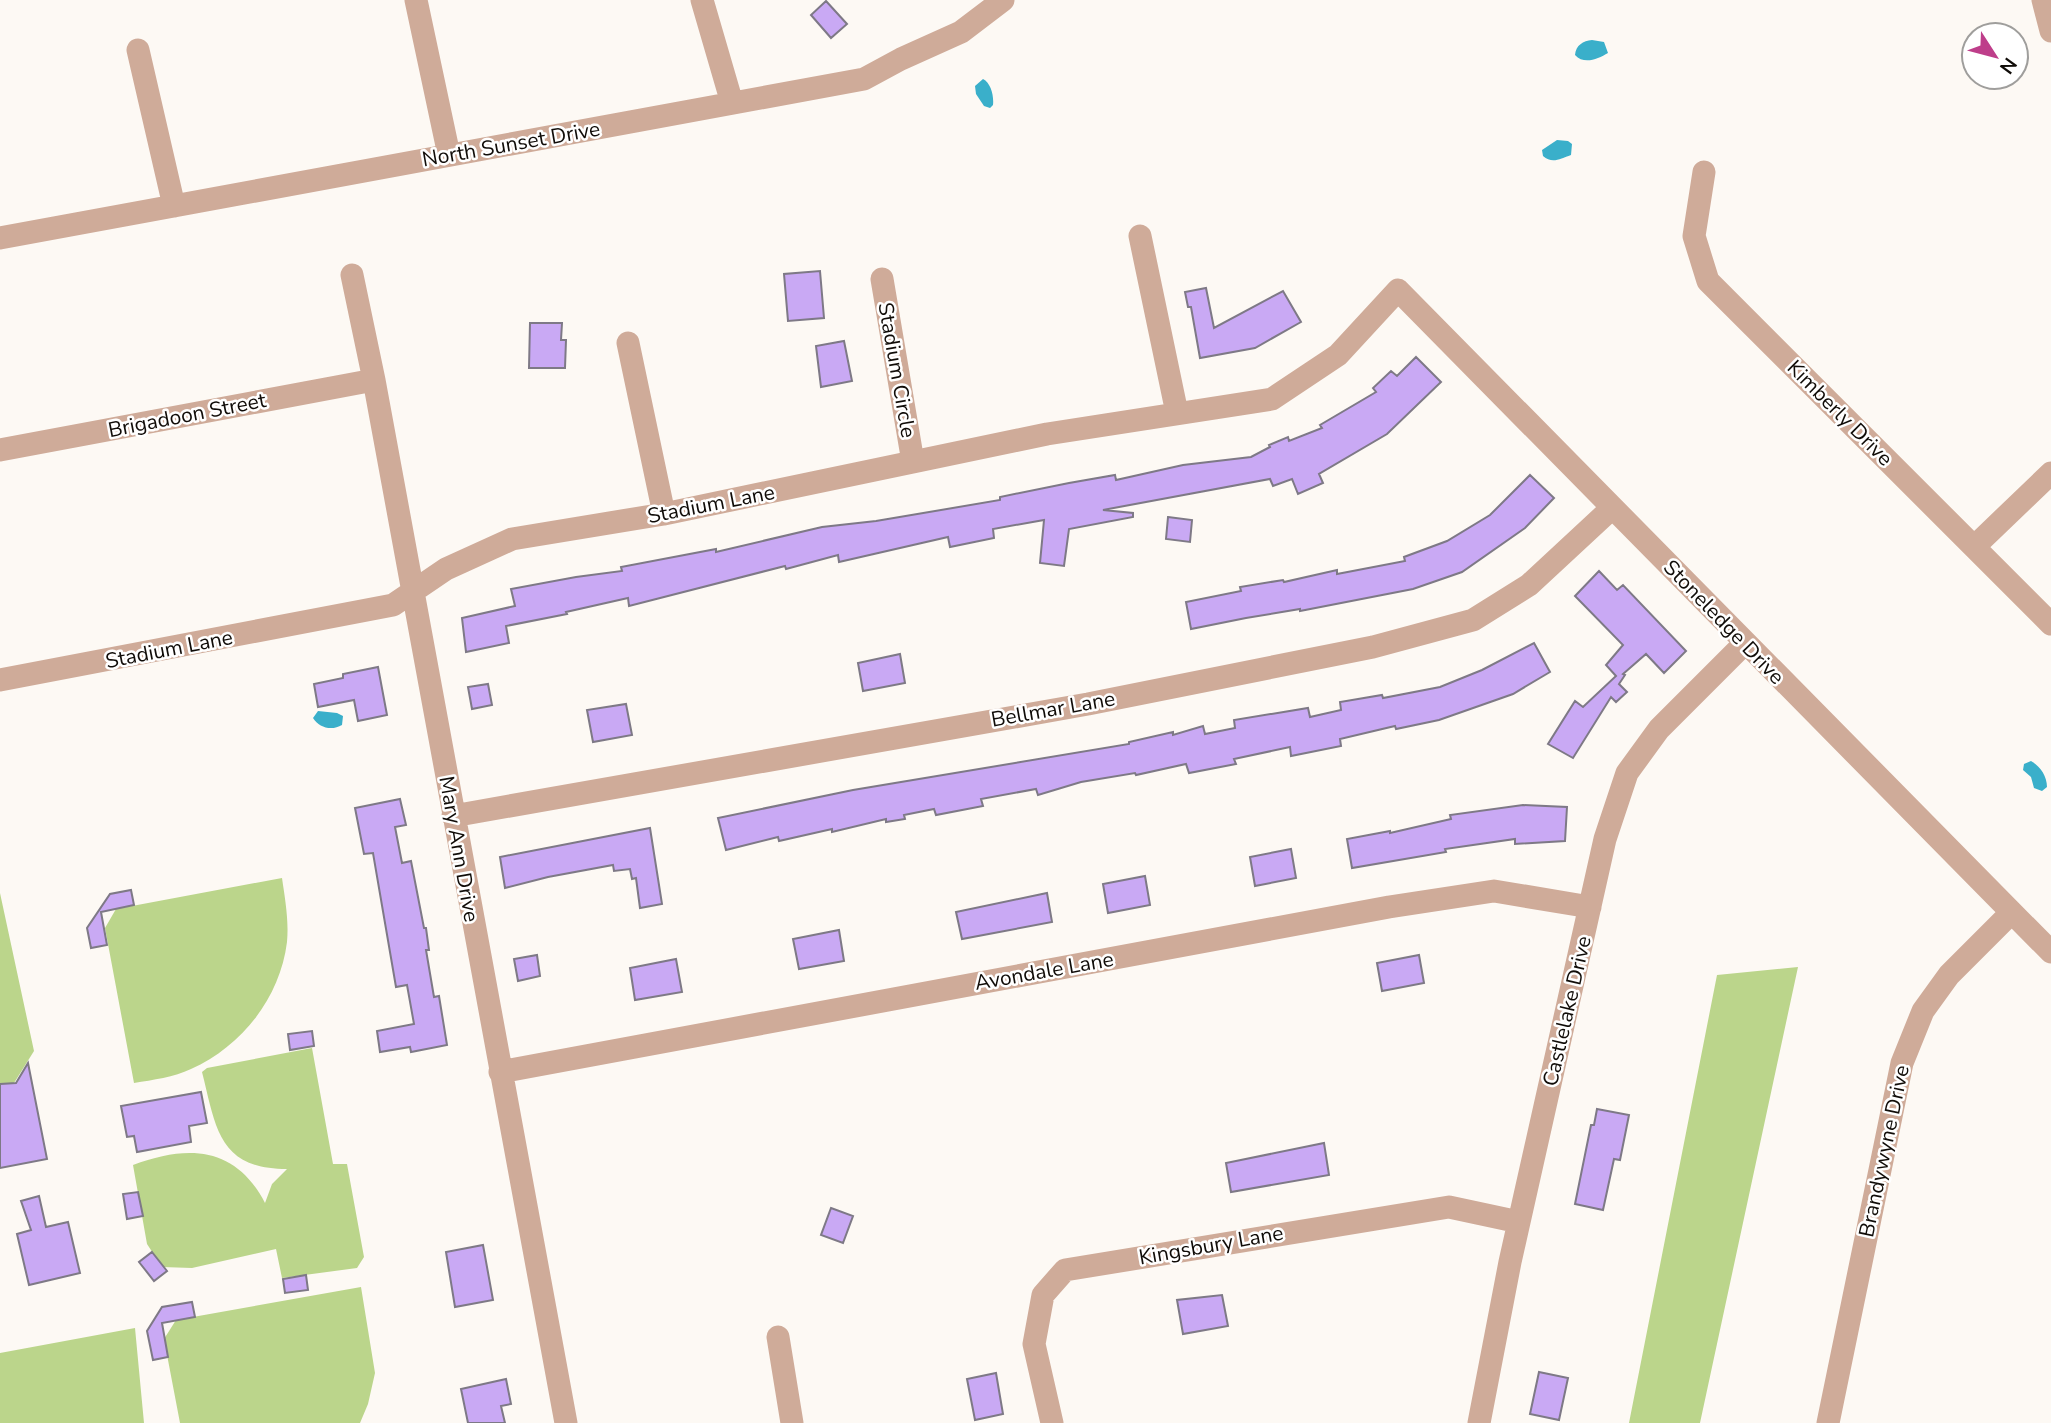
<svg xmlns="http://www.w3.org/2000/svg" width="2051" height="1423" font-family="'Nunito Sans',sans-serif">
<rect width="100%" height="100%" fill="#fdf9f4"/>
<!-- green -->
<path fill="#bbd58b" d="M282 878C285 899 289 920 287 942 280 998 242 1046 191 1069 174 1077 153 1080 134 1083L105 928 116 909Z
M0 893 34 1051 14 1083 0 1084Z
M1798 967 1700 1423H1629L1717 975Z
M312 1048 333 1164H347L364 1257 357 1268 282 1278 276 1249 192 1268 162 1267 147 1244 133 1165C189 1144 236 1147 265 1203L272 1184 287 1169C218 1169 216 1127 202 1072L207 1068Z
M361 1287 375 1373 368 1404 360 1423H180L164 1339 176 1320Z
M135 1328 144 1423H0V1353Z"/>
<!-- water -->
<path fill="#3aafca" d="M1592 40 1604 42 1608 53C1598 59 1584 65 1575 55 1576 45 1583 41 1592 40Z
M983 79C991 83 994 96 993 105L990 108 984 106 976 94 975 86Z
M1557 140 1568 141 1572 144 1571 155C1560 159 1552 164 1543 156L1542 150Z
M318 711 337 713 343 716 342 725C332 731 319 728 313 718Z
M2031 761C2040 766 2047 776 2047 787L2042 791 2034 788 2031 777 2023 770 2024 764Z"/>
<!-- building -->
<path fill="#c9a9f4" stroke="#7e7986" stroke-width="2" d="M826 1 847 24 831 38 811 15Z
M820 271 824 318 788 321 784 274Z
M1206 288 1214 328 1283 291 1301 322 1255 348 1200 358 1191 307H1188L1185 292Z
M530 323H562L561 340H566L565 368H529Z
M844 341 852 381 821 387 816 346Z
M1416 357 1441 382 1387 434 1319 474 1323 483 1298 494 1292 479 1273 486 1270 479 1103 510 1133 513V517L1069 529 1064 566 1040 563 1044 520 993 529 994 538 950 547 948 537 839 562 838 555 786 569 785 566 629 606 628 598 566 612 567 614 506 626 509 643 466 652 462 618 515 606 511 589 576 577 622 571 621 567 716 549V552L822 527 876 521 1000 500V497L1069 483 1115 475 1116 480 1183 465 1251 457 1270 447 1269 445 1288 437 1289 441 1322 428 1320 425 1376 392 1373 388 1391 371 1397 376Z
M1530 475 1554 498 1525 528 1462 572 1413 589 1300 611V609L1246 618 1191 629 1186 602 1241 591 1240 587 1283 580 1284 582 1337 570V574L1405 561 1404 557 1447 541 1490 515Z
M1168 517 1192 520 1190 542 1166 539Z
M1599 571 1617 590 1623 585 1686 651 1664 673 1646 654 1623 674 1625 675 1619 684 1627 692 1616 702 1611 697 1573 758 1548 744 1575 701 1583 707 1616 676 1606 665 1623 645 1575 596Z
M1534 643 1550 672 1513 694 1439 720 1396 729 1395 726 1340 739 1341 746 1291 756 1290 747 1234 759 1236 764 1189 773 1186 764 1136 775 1135 773 1081 782 1038 795 1036 789 981 799 983 806 936 815 934 809 904 815 905 819 886 822V819L832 832V829L779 841 778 837 726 850 718 818 853 790 1129 744V742L1173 732V735L1203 726 1205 734 1235 728 1234 720 1308 708 1310 717 1341 710 1340 702 1382 695 1383 698 1440 687 1482 670Z
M900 654 905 683 863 691 858 663Z
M378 667 387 715 358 721 354 700 318 707 314 684 343 678V674Z
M488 684 492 705 472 709 468 687Z
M626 704 632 735 593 742 587 710Z
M400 799 406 825 395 827 402 863 411 861 424 928H426L429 950H426L434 997 439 996 447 1045 411 1052 410 1047 380 1052 377 1031 414 1024 407 985 396 987 373 853 364 854 355 808Z
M1523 805 1567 807 1565 841 1515 844V839L1445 849 1446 852 1352 868 1347 839 1390 831V833L1451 819 1450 815Z
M650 828 662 904 640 908 636 878 632 879 630 869 614 871 613 865 548 877 505 888 500 857Z
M1291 849 1296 878 1255 886 1250 857Z
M1145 876 1150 905 1108 913 1103 884Z
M131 890 134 905 101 912 107 945 91 948 87 928 110 894Z
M1047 893 1052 922 962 939 956 912Z
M839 930 844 961 799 969 793 939Z
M537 955 540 976 518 981 514 959Z
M1419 955 1424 983 1382 991 1377 963Z
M676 959 682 992 635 1000 630 968Z
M312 1031 314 1046 290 1050 288 1034Z
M28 1063 47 1159 0 1168V1084L16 1083Z
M201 1092 207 1123 189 1126 191 1142 137 1152 134 1136 127 1137 121 1106Z
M1597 1109 1629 1115 1620 1160 1614 1159 1603 1210 1575 1204 1591 1125H1594Z
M1324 1143 1329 1175 1231 1192 1226 1163Z
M138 1192 143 1216 127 1219 123 1194Z
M39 1196 46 1227 68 1222 80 1273 29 1285 17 1234 31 1230 21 1201Z
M831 1208 853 1216 843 1243 821 1235Z
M483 1245 493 1300 455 1307 446 1252Z
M152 1252 167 1271 154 1281 139 1262Z
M306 1275 308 1290 285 1293 283 1279Z
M1222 1295 1228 1326 1183 1334 1177 1300Z
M192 1302 195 1317 162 1323 168 1357 153 1360 147 1331 162 1307Z
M1539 1372 1568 1378 1559 1420 1530 1414Z
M996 1373 1003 1414 975 1420 967 1379Z
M506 1379 511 1404 501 1406 505 1423H468L461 1389Z"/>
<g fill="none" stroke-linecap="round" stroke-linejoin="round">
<!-- street -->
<path stroke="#cfab99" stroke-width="23" d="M416 0 449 155
M702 0 732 103
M2043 0 2051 31
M138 50 174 206
M1704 172 1694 236 1708 281 2051 624
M1140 236 1177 413
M0 238 864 79 901 59 961 32 1003 0
M352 275 374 380 566 1423
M882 279 913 462
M628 343 664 514
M0 450 374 380
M1974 547 2051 473
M0 680 393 605 446 569 512 539 664 514 1047 434 1272 399 1338 355 1398 290 2051 952
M453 816 1088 704 1373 647 1473 620 1529 585 1612 508
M500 1072 1389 907 1494 891 1590 907
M778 1337 792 1423
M1052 1423 1034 1344 1043 1295 1065 1270 1449 1207 1519 1222
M1479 1423 1510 1262 1605 839 1627 773 1659 729 1745 643
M1828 1423 1902 1063 1923 1011 1949 975 2011 913"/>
</g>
<g text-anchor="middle" stroke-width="5" stroke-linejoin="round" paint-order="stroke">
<!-- street labels -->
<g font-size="21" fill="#100c08" stroke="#fff">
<text transform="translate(511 144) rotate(-10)" y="7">North Sunset Drive</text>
<text transform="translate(897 370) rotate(80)" y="7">Stadium Circle</text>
<text transform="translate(1840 413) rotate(45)" y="7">Kimberly Drive</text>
<text transform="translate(187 415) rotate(-11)" y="7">Brigadoon Street</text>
<text transform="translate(711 504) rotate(-11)" y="7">Stadium Lane</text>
<text transform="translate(1724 622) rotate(46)" y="7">Stoneledge Drive</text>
<text transform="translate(169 649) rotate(-11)" y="7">Stadium Lane</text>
<text transform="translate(1053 709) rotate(-10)" y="7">Bellmar Lane</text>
<text transform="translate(459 849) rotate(80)" y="7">Mary Ann Drive</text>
<text transform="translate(1044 971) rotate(-10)" y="7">Avondale Lane</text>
<text transform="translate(1567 1011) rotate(-77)" y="7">Castlelake Drive</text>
<text transform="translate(1884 1151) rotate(-78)" y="7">Brandywyne Drive</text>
<text transform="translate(1211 1245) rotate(-10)" y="7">Kingsbury Lane</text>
</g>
</g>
<!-- north arrow -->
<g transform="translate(1995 56) rotate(126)"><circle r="33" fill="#ffffff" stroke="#9f9e9c" stroke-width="2"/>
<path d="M0-5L12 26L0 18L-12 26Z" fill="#be3e8a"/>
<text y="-10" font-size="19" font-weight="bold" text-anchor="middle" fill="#100c08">N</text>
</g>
</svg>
